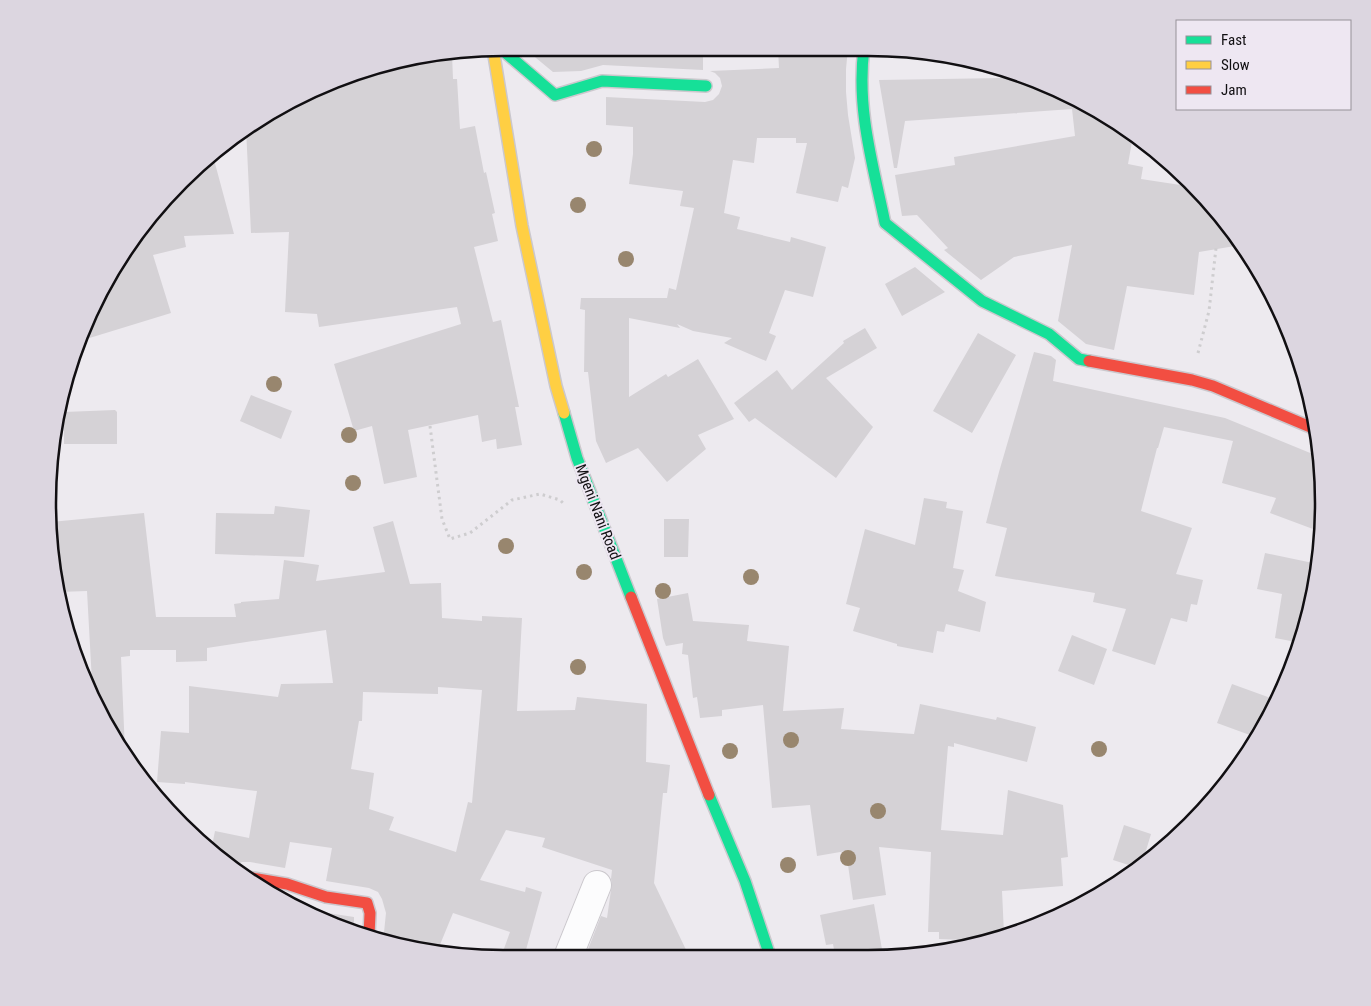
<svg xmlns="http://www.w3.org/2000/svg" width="1371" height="1006" font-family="'Roboto Condensed',sans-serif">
<rect width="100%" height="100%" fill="#edeaef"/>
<!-- building -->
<path fill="#d5d2d6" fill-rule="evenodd" d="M529 48H703V70L603 65 581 71 553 72 530 53Z
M795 48H848L846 69V92L848 115 855 158 848 188 842 186 838 202 796 193 807 143H796V138H757L754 163 733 160 724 213 740 217 737 229 790 242 791 237 826 247 813 297 785 290 769 333 776 336 766 361 724 343 732 338 693 331 677 324 680 328 629 318V397L666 374 668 377 698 359 734 419 698 435 706 449 667 482 638 448 606 463 596 441 588 372H584L585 310 580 309 581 298H667L669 288 676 290 694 208 680 206 683 191 629 184 633 154V127L606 125V97L705 102 713 100 719 94 722 86 720 78 715 73 710 71 779 68 778 49H795Z
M452 54 453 79H457L460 129 475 126 484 173 486 172 495 213 492 214 498 241 474 247 493 322 501 320 519 407H515L522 445 497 449 496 439 482 442 478 415 408 430 417 477 384 484 372 426 354 431 334 364 461 324 457 307 319 327 317 314 285 312 289 232 251 233 246 128 250 124 385 63Z
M1003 71 1121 124 1133 136 1128 164 1143 167 1141 179 1187 186 1229 225 1241 245 1199 252 1194 295 1127 286 1114 350 1086 344 1058 321 1072 245 1014 257 981 280 944 250 948 248 917 215 902 216 895 175 955 165 954 157 1075 136 1072 109 905 121 897 168H894L879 80 1002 78Z
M213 156 234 234 184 236 186 247 153 255 171 313 83 340 94 302 161 202Z
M915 267 945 292 902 316 885 284Z
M865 328 877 348 826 378 873 427 836 478 755 418 749 422 734 403 777 370 792 390 844 343 843 341Z
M978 333 1016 355 972 433 933 411Z
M1034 352 1051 356 1056 360 1053 381 1225 418 1320 457 1322 473 1321 532 1270 513 1276 498 1222 483 1233 441 1164 427 1158 448H1157L1141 511 1192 528 1176 574 1203 580 1197 605 1191 604 1187 622 1171 618 1155 665 1112 651 1126 609 1093 602 1095 593 995 576 1007 528 986 523 999 472Z
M251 395 292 411 281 439 240 421Z
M115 410 117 412V444H64V412Z
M924 498 947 502 946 508 963 511 953 568 964 570 958 591 986 602 980 632 946 624 944 632 937 631 933 653 897 646V644L853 631 860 608 846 604 865 529 915 545Z
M275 506 310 510 304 557 215 554 216 513 274 514Z
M144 513 156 617H236L234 604 241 603V602L279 599 284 560 319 565 316 581 385 572 373 527 393 521 410 584 441 583 442 618 482 621V616L522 618 517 711 575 710 577 697 647 704 646 762 670 765 667 793H663L654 883 689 956 585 957 601 916 607 918 612 883 611 879 612 870 542 847 545 838 506 830 480 880 525 892 526 887 542 892 524 957H501L510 932 453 913 437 952 383 942 386 913 382 899 378 892 369 888 326 881 332 848 290 842 285 868 250 862H242L237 865 228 864 211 851 215 831 249 838 257 791 185 782V784L157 782 161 731 189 733V686L278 697 281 684 333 683 326 630 207 648V661L176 662V650H130V656L121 657 125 751 85 683 92 682 87 591 59 592 51 562V522ZM438 687 482 690 472 803 468 802 456 852 389 830 394 817 369 809 374 773 351 769 359 721H362L363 692 438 694Z
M664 519H689L688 557H664Z
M1265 553 1313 563 1296 642 1275 638 1282 594 1257 589Z
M688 593 693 621 749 625 747 641 789 646 783 711 844 708 841 729 914 734 920 704 996 720 997 717 1036 727 1027 762 954 743V747L948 746 941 830 1003 835 1008 790 1063 805 1068 857 1061 858 1063 886 1002 891 1004 934 966 944V940L939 939V932H928L931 852 879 847 886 895 853 900 846 851 817 856 810 805 772 808 763 705 722 710V716L700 718 697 697 693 698 688 655 682 654 683 643 666 646 663 638 657 599Z
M1072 635 1107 649 1094 685 1058 671Z
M1232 684 1276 700 1263 730 1258 738 1217 723Z
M1124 825 1151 834 1141 867 1138 868 1113 860Z
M874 904 883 955H835L833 944 826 945 820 915Z
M321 912 354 917V930L321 916Z"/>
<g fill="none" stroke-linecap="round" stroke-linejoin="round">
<defs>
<path id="street" d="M568 957 597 885"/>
<path id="fast" d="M500 48 555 95 602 81 706 86
M864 48C856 108 873 165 885 223L982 301 1049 334 1079 359 1089 361
M564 413 577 458 631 597
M709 795 745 881 770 956"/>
<path id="slow" d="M493 49 522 226 556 386 564 413"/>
<path id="jam" d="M1089 361 1192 380 1213 386 1315 429
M631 597 709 795
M247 877 287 884 326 897 367 903 370 913 369 936"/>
</defs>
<!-- street casing -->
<use href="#street" stroke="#cbc8cd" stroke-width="30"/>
<!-- fast casing -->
<use href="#fast" stroke="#cbc8cd" stroke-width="14"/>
<!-- slow casing -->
<use href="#slow" stroke="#cbc8cd" stroke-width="14"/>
<!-- jam casing -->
<use href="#jam" stroke="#cbc8cd" stroke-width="14"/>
<!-- path -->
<path stroke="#cecdcf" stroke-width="3" stroke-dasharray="2.5 4" stroke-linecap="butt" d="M1198 353 1209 311 1216 248
M430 426 442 519 450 539 470 533 512 500 540 494 560 500 564 504"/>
<!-- street -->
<use href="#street" stroke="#fcfcfd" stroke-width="28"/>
<!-- fast -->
<use href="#fast" stroke="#16e098" stroke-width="11"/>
<!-- slow -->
<use href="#slow" stroke="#ffcf43" stroke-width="11"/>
<!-- jam -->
<use href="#jam" stroke="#f24e42" stroke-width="11"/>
</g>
<!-- trees -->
<g fill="#98866e">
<circle cx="594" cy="149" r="8"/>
<circle cx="578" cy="205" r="8"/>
<circle cx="626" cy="259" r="8"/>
<circle cx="274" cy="384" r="8"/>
<circle cx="349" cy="435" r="8"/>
<circle cx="353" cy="483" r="8"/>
<circle cx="506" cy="546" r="8"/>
<circle cx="584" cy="572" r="8"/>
<circle cx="751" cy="577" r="8"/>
<circle cx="663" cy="591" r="8"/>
<circle cx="578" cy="667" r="8"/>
<circle cx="791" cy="740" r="8"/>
<circle cx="1099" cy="749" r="8"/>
<circle cx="730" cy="751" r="8"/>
<circle cx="878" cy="811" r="8"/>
<circle cx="848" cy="858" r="8"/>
<circle cx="788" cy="865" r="8"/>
</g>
<g text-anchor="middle" stroke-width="4" stroke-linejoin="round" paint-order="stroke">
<!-- street labels -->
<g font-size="15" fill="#110f12" stroke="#eee7f2">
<text transform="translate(598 512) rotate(69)" y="5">Mgeni Nani Road</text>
</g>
</g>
<!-- crop -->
<path d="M0 0H1371V1006H0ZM503 56H868A447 447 0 0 1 1315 503V503A447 447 0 0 1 868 950H503A447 447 0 0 1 56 503V503A447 447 0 0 1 503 56Z" fill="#dcd6e0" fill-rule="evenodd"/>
<path fill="none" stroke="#110f12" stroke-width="2.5" d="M503 56H868A447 447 0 0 1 1315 503V503A447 447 0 0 1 868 950H503A447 447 0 0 1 56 503V503A447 447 0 0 1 503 56Z"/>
<!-- legend -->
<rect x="1176" y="20" width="175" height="90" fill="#eee7f2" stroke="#969198"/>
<rect x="1186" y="36" width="25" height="8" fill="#16e098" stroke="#969198"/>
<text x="1221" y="45" font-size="15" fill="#110f12">Fast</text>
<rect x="1186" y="61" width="25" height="8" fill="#ffcf43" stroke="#969198"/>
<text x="1221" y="70" font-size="15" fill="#110f12">Slow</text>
<rect x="1186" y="86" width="25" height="8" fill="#f24e42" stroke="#969198"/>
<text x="1221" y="95" font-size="15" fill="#110f12">Jam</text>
</svg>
